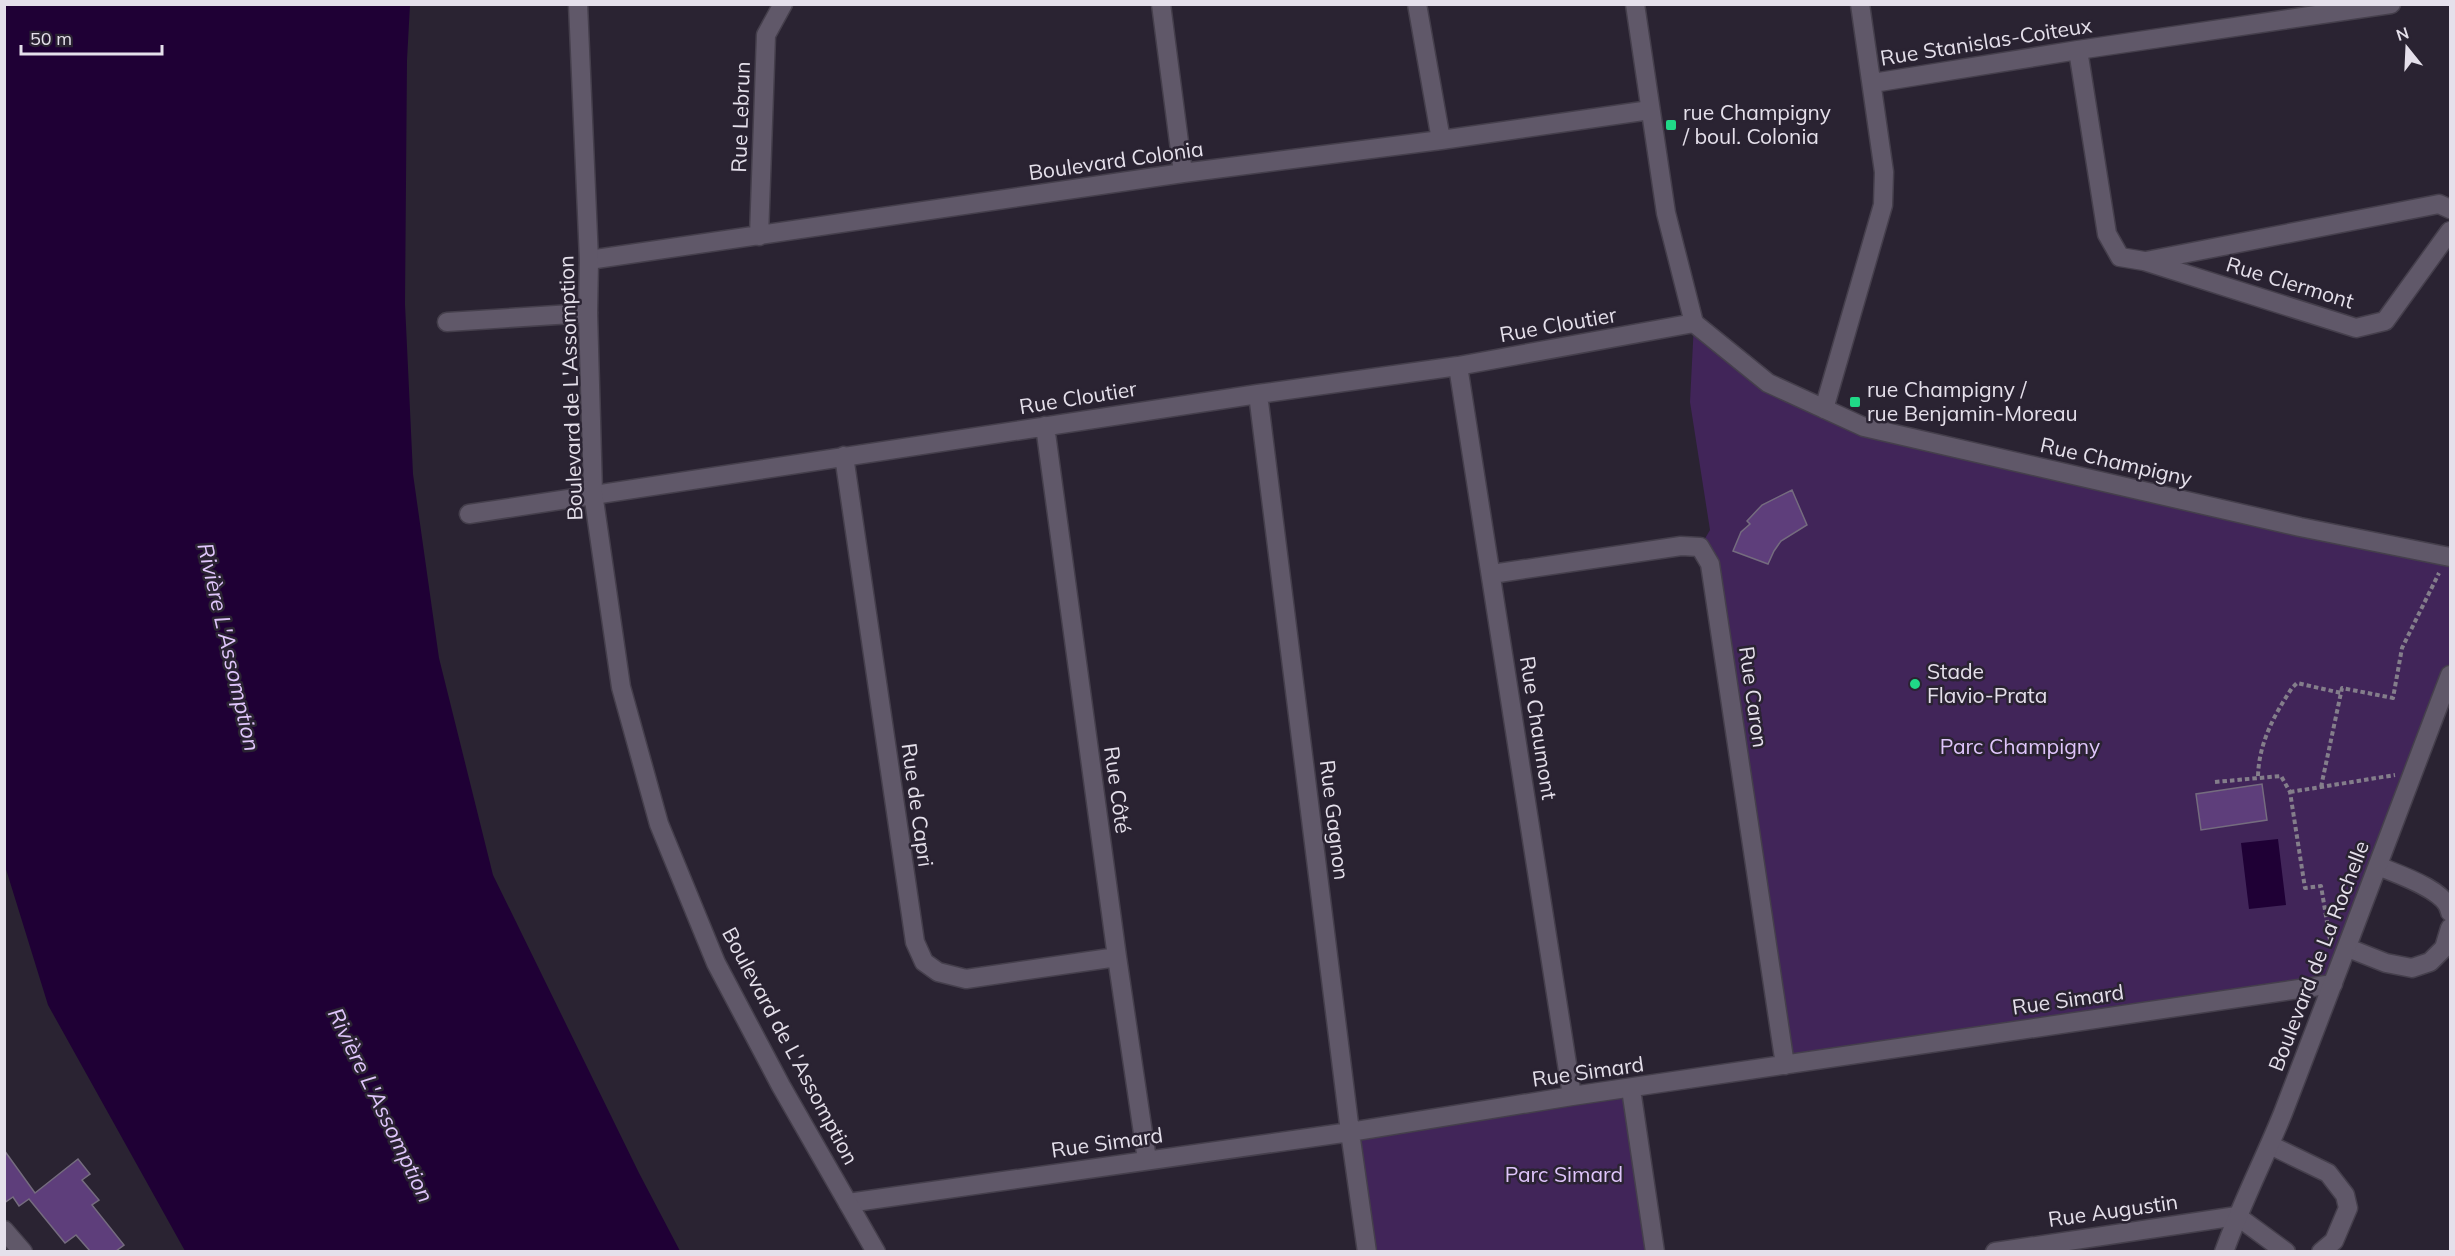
<svg xmlns="http://www.w3.org/2000/svg" width="2455" height="1256" font-family="Mulish,sans-serif">
<rect width="100%" height="100%" fill="#2a2332"/>
<!-- green -->
<path fill="#412559" d="M1694 323 1768 383 1824 409 2450 556V675L2337 976 1785 1065 1700 547 1710 530 1690 402Z
M1631 1089 1655 1251H1367L1350 1132Z"/>
<!-- water -->
<path fill="#1f0035" d="M4 5H410L407 60 405 304 413 474 439 658 493 875 639 1173 680 1251H185L48 1005 5 866Z
M2278 839 2286 905 2249 909 2241 843Z"/>
<!-- building -->
<path fill="#5e3e7b" stroke="#756c7f" stroke-width="1.5" d="M1792 490 1807 525 1781 541 1774 551 1768 564 1733 551 1741 532 1750 524 1747 521 1762 505Z
M2262 784 2267 820 2201 830 2196 794Z
M4 1150 35 1193 78 1159 90 1174 82 1180 99 1200 92 1205 124 1245 116 1251H90L76 1235 65 1243 29 1199 19 1206 13 1197 4 1203Z"/>
<g fill="none" stroke-linecap="round" stroke-linejoin="round">
<defs>
<path id="minor" d="M1161 4 1183 173
M1417 4 1441 140
M1635 4 1666 213 1694 323 1768 383 1864 427 2300 527 2450 557
M2078 50 2107 234 2120 257 2144 261 2356 328 2385 321 2450 231
M1873 83 2078 50 2391 4
M759 236 766 35 783 4
M589 260 1183 173 1441 140 1650 110
M2146 261 2439 204 2450 209
M447 322 588 313
M1458 366 1572 1096
M1258 394 1350 1132 1367 1252
M1824 409 1883 205 1884 172 1860 4
M1045 426 1117 957 1147 1160
M844 456 915 942 924 962 938 972 966 979 1117 957
M469 514 1258 394 1458 366 1694 323
M1492 574 1681 546 1700 547 1710 564 1785 1065
M2378 866C2397 874 2447 890 2450 912
M2348 948 2386 963 2412 968 2430 962 2444 948 2450 928
M1631 1089 1655 1252
M2270 1145 2328 1173 2345 1195 2348 1208 2334 1241 2321 1252
M848 1203 1350 1132 1572 1096 2333 984
M1995 1252 2237 1216 2286 1252"/>
<path id="tertiary" d="M578 4 589 260 588 313 593 493 621 687 659 824 716 963 781 1086 876 1252
M2224 1252C2241 1204 2264 1160 2283 1113 2339 967 2395 822 2450 675"/>
<path id="secondary" d="M4 1230 23 1252"/>
</defs>
<!-- minor casing -->
<use href="#minor" stroke="#453f4c" stroke-width="21"/>
<!-- tertiary casing -->
<use href="#tertiary" stroke="#453f4c" stroke-width="21"/>
<!-- secondary casing -->
<use href="#secondary" stroke="#453f4c" stroke-width="21"/>
<!-- path -->
<path stroke="#847e8b" stroke-width="4" stroke-dasharray="4.5 3" stroke-linecap="butt" d="M2258 776C2259 743 2274 715 2292 688L2297 683 2341 693
M2215 782 2281 776 2290 792 2305 888 2321 886 2330 940
M2321 787 2342 688 2393 698 2402 648 2439 573
M2290 792 2395 775"/>
<!-- minor -->
<use href="#minor" stroke="#605869" stroke-width="18"/>
<!-- tertiary -->
<use href="#tertiary" stroke="#605869" stroke-width="18"/>
<!-- secondary -->
<use href="#secondary" stroke="#605869" stroke-width="18"/>
</g>
<!-- markers -->
<g fill="#20d887" stroke="#2a2332" stroke-width="2">
<rect x="1665" y="119" width="12" height="12" rx="3"/>
<rect x="1849" y="396" width="12" height="12" rx="3"/>
<circle cx="1915" cy="684" r="6"/>
</g>
<g text-anchor="middle" stroke-width="5" stroke-linejoin="round" paint-order="stroke">
<!-- street labels -->
<g font-size="21" fill="#e5e0eb" stroke="#2a2332">
<text transform="translate(1986 42) rotate(-9)" y="7">Rue Stanislas-Coiteux</text>
<text transform="translate(741 117) rotate(-88)" y="7">Rue Lebrun</text>
<text transform="translate(1116 161) rotate(-8)" y="7">Boulevard Colonia</text>
<text transform="translate(2290 283) rotate(17)" y="7">Rue Clermont</text>
<text transform="translate(1558 325) rotate(-10)" y="7">Rue Cloutier</text>
<text transform="translate(571 388) rotate(-92)" y="7">Boulevard de L'Assomption</text>
<text transform="translate(1078 398) rotate(-9)" y="7">Rue Cloutier</text>
<text transform="translate(2116 462) rotate(13)" y="7">Rue Champigny</text>
<text transform="translate(1753 697) rotate(82)" y="7">Rue Caron</text>
<text transform="translate(1538 728) rotate(81)" y="7">Rue Chaumont</text>
<text transform="translate(1117 790) rotate(82)" y="7">Rue Côté</text>
<text transform="translate(917 805) rotate(82)" y="7">Rue de Capri</text>
<text transform="translate(1334 820) rotate(83)" y="7">Rue Gagnon</text>
<text transform="translate(2319 956) rotate(-69)" y="7">Boulevard de La Rochelle</text>
<text transform="translate(2068 1000) rotate(-8)" y="7">Rue Simard</text>
<text transform="translate(790 1046) rotate(62)" y="7">Boulevard de L'Assomption</text>
<text transform="translate(1588 1072) rotate(-8)" y="7">Rue Simard</text>
<text transform="translate(1107 1143) rotate(-8)" y="7">Rue Simard</text>
<text transform="translate(2113 1211) rotate(-8)" y="7">Rue Augustin</text>
</g>
<!-- poi labels -->
<g font-size="21" fill="#e5e0eb" stroke="#2a2332" text-anchor="start">
<text x="1683" y="120">rue Champigny<tspan x="1683" dy="24">/ boul. Colonia</tspan></text>
<text x="1867" y="397">rue Champigny /<tspan x="1867" dy="24">rue Benjamin-Moreau</tspan></text>
<text x="1927" y="679">Stade<tspan x="1927" dy="24">Flavio-Prata</tspan></text>
</g>
<!-- park labels -->
<g font-size="21" fill="#dfc5fb" stroke="#2a2332">
<text x="2020" y="754">Parc Champigny</text>
<text x="1564" y="1182">Parc Simard</text>
</g>
<!-- water labels -->
<g font-size="22" font-style="italic" fill="#e0c6fc" stroke="#2a2332">
<text transform="translate(229 647) rotate(77)" y="8">Rivière L'Assomption</text>
<text transform="translate(381 1105) rotate(64)" y="8">Rivière L'Assomption</text>
</g>
</g>
<!-- border -->
<rect width="2455" height="1256" fill="none" stroke="#e5e0eb" stroke-width="12"/>
<!-- north arrow -->
<g transform="translate(2407 48) rotate(342)" stroke="#2a2332" stroke-width="4.5" paint-order="stroke">
<path d="M0-4.5L10 22L0 15L-10 22Z" fill="#e5e0eb"/>
<text y="-9" font-size="16" font-weight="bold" text-anchor="middle" fill="#e5e0eb">N</text>
</g>
<!-- scale -->
<path d="M21 45v9h141v-9" fill="none" stroke="#e5e0eb" stroke-width="3"/>
<text x="30" y="45" font-size="18" fill="#e5e0eb" stroke="#2a2332" stroke-width="4.5" paint-order="stroke">50 m</text>
</svg>
